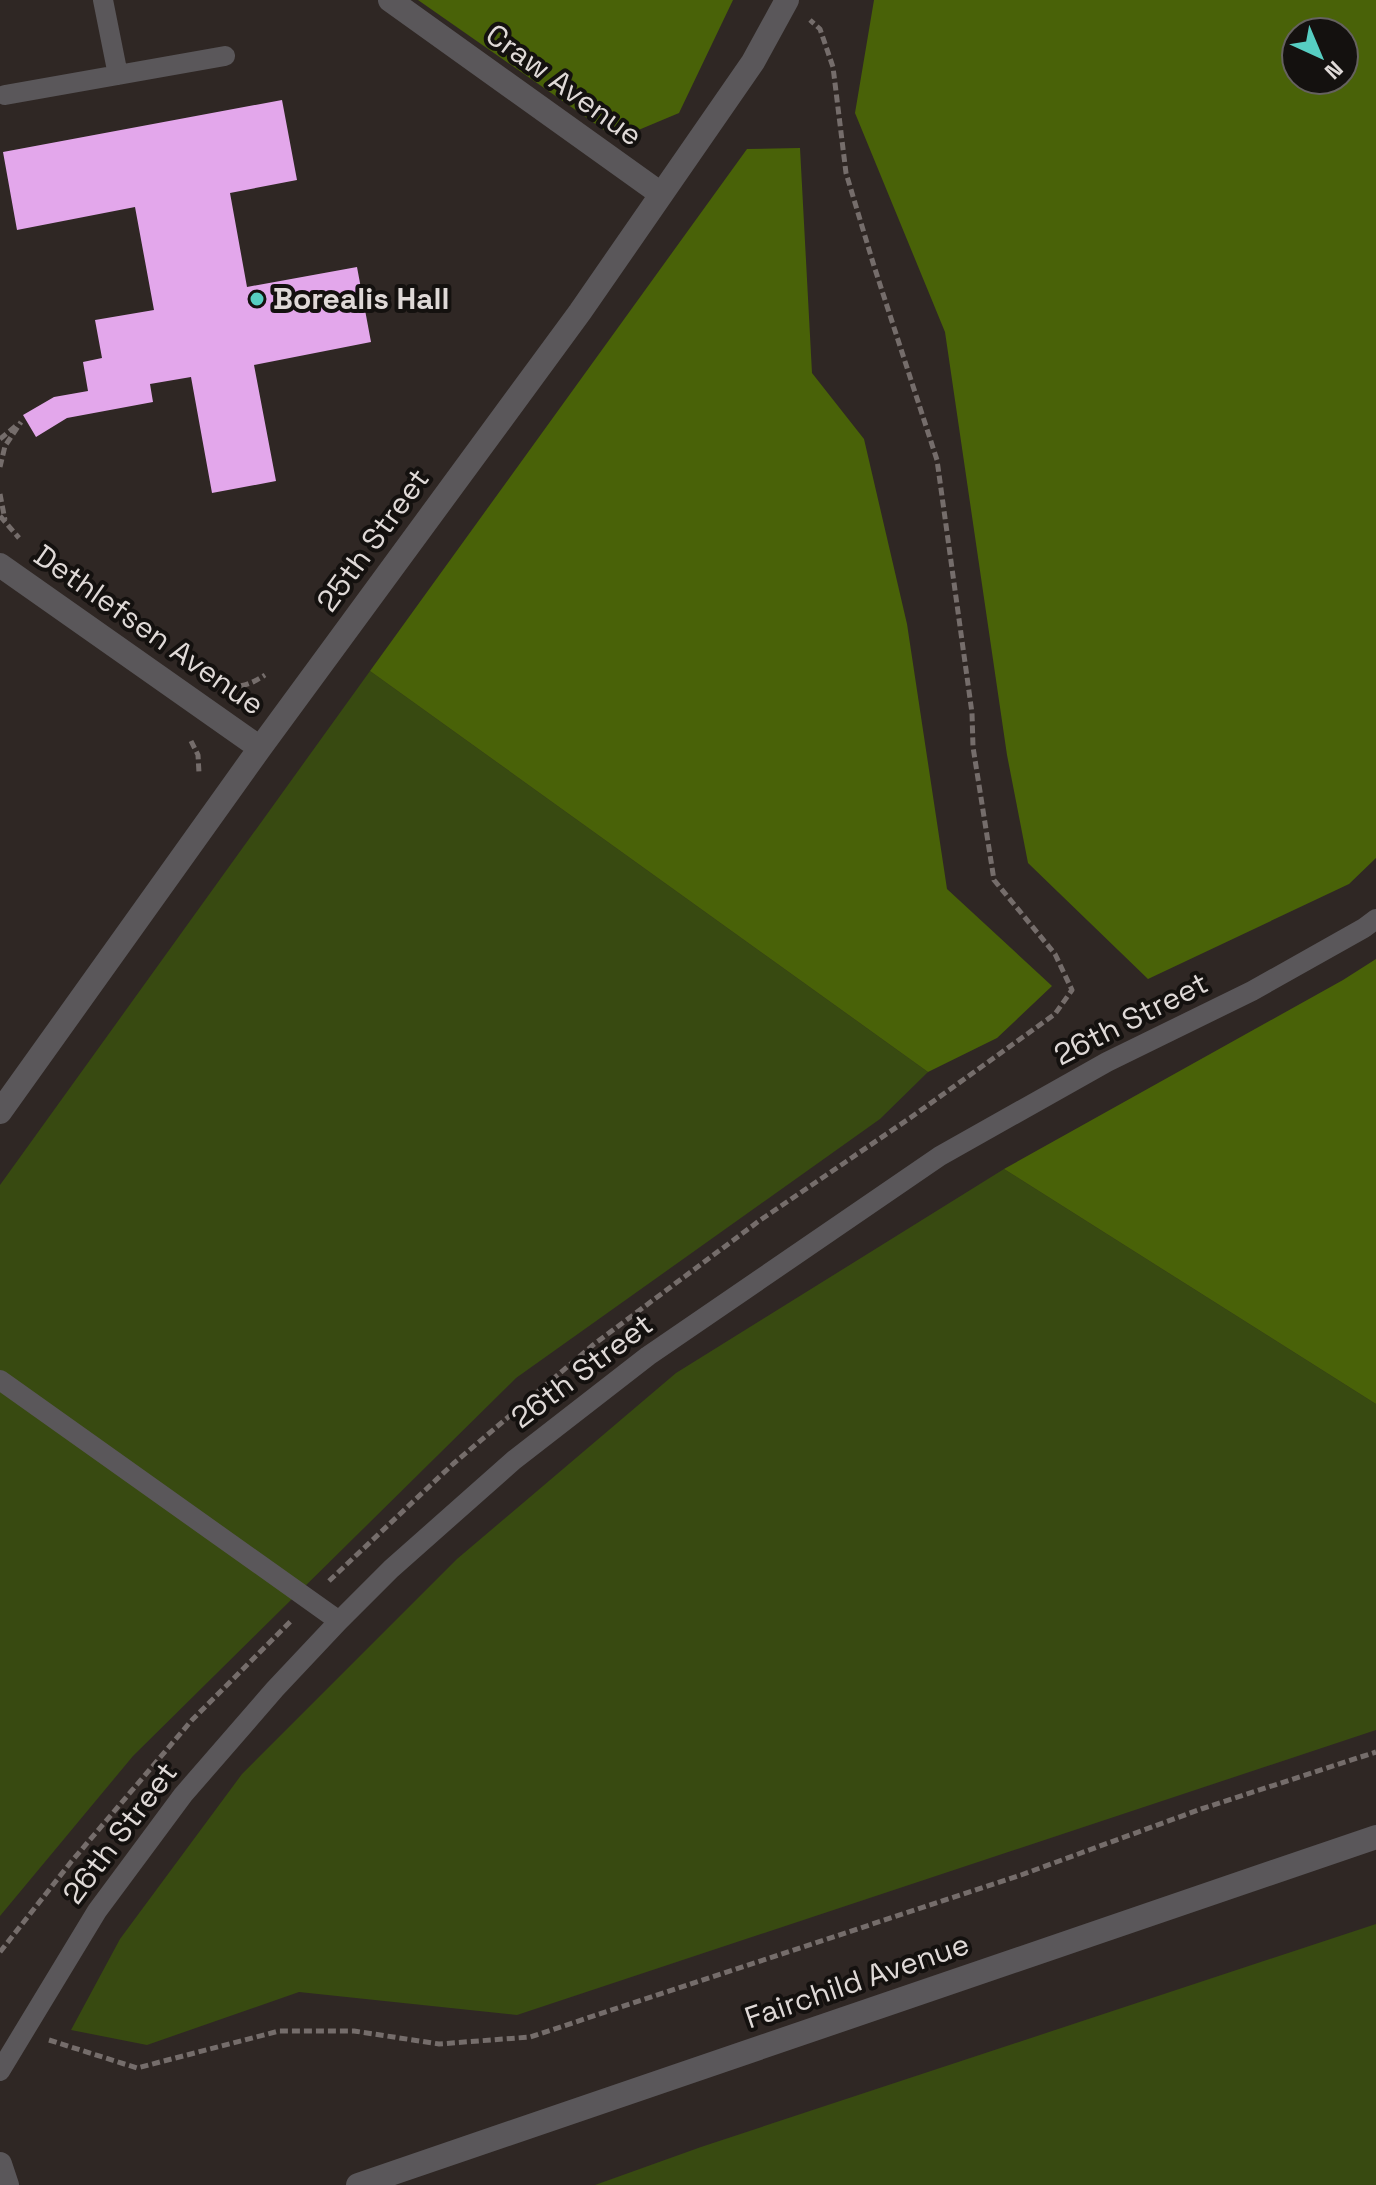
<svg xmlns="http://www.w3.org/2000/svg" width="1376" height="2185" font-family="'Space Grotesk',sans-serif">
<rect width="100%" height="100%" fill="#2f2724"/>
<!-- green -->
<path fill="#384a11" d="M370 671 928 1072 880 1119 516 1378 133 1756 0 1916V1185Z
M1004 1169 1376 1404V1730L517 2015 299 1992 147 2045 71 2030 120 1939 242 1774 457 1559 676 1373Z
M1376 1924V2185H595L701 2147Z"/>
<!-- forest -->
<path fill="#496208" fill-rule="evenodd" d="M418 0H733L679 113 617 139Z
M874 0H1376V858L1349 884 1148 979 1028 863 1007 755 945 332 855 113ZM1296 32H1344V80H1296Z
M800 148 812 373 864 439 907 624 947 889 1052 986 997 1038 928 1072 370 671 747 149Z
M1376 959V1404L1004 1169 1343 980Z"/>
<!-- building -->
<path fill="#e3a7eb" d="M282 100 297 180 230 193 247 287 357 267 371 342 254 365 276 481 212 493 191 377 150 384 153 402 67 418 36 437 23 415 54 397 88 391 83 362 102 358 95 320 154 310 135 207 17 230 3 152Z"/>
<g fill="none" stroke-linecap="round" stroke-linejoin="round">
<!-- path -->
<path stroke="#756d6b" stroke-width="5" stroke-dasharray="8 4" stroke-linecap="butt" d="M0 439 17 425
M0 467 5 446 21 422
M0 494 5 520
M0 516 19 538
M229 686C243 688 254 682 265 675
M191 741 198 755 199 773
M329 1581 453 1464 593 1345 759 1221 910 1118 1055 1014 1072 990 1055 954 994 880 973 747 972 713 937 460 874 266 846 173 833 67 820 29 810 20
M0 1952 71 1862 192 1720 292 1620
M49 2040 137 2068 279 2031H354L439 2044 530 2037 1021 1875 1201 1809 1376 1752"/>
<!-- lane -->
<path stroke="#5a575a" stroke-width="20" d="M103 0 118 75
M5 95 225 56
M0 1380 339 1621
M0 2071 97 1911 183 1795 275 1689 339 1621 391 1569 514 1460 648 1356 940 1156 1107 1062 1252 991 1364 928 1376 919"/>
<!-- street -->
<path stroke="#5a575a" stroke-width="24" d="M390 0 661 194
M0 565 260 748
M0 1112 260 748 580 312 753 62 787 0
M0 2164 7 2185
M358 2185 1376 1837"/>
</g>
<!-- markers -->
<circle fill="#57cec2" stroke="#14110f" stroke-width="3" cx="257" cy="299" r="8"/>
<g text-anchor="middle" stroke-width="8" stroke-linejoin="round" paint-order="stroke">
<!-- street labels -->
<g font-size="30" fill="#dfd9d7" stroke="#14110f">
<text transform="translate(564 85) rotate(36)" y="10">Craw Avenue</text>
<text transform="translate(373 540) rotate(-54)" y="10">25th Street</text>
<text transform="translate(149 630) rotate(35)" y="10">Dethlefsen Avenue</text>
<text transform="translate(1131 1019) rotate(-27)" y="10">26th Street</text>
<text transform="translate(582 1371) rotate(-37)" y="10">26th Street</text>
<text transform="translate(120 1833) rotate(-53)" y="10">26th Street</text>
<text transform="translate(857 1981) rotate(-19)" y="10">Fairchild Avenue</text>
</g>
<!-- poi labels -->
<g font-size="30" font-weight="bold" fill="#dfd9d7" stroke="#14110f" text-anchor="start">
<text x="273" y="309">Borealis Hall</text>
</g>
</g>
<!-- north arrow -->
<g transform="translate(1320 56) rotate(136)"><circle r="38" fill="#14110f" stroke="#65615f" stroke-width="2"/>
<path d="M0-6L14 30L0 20L-14 30Z" fill="#57cec2"/>
<text y="-12" font-size="22" font-weight="bold" text-anchor="middle" fill="#dfd9d7">N</text>
</g>
</svg>
